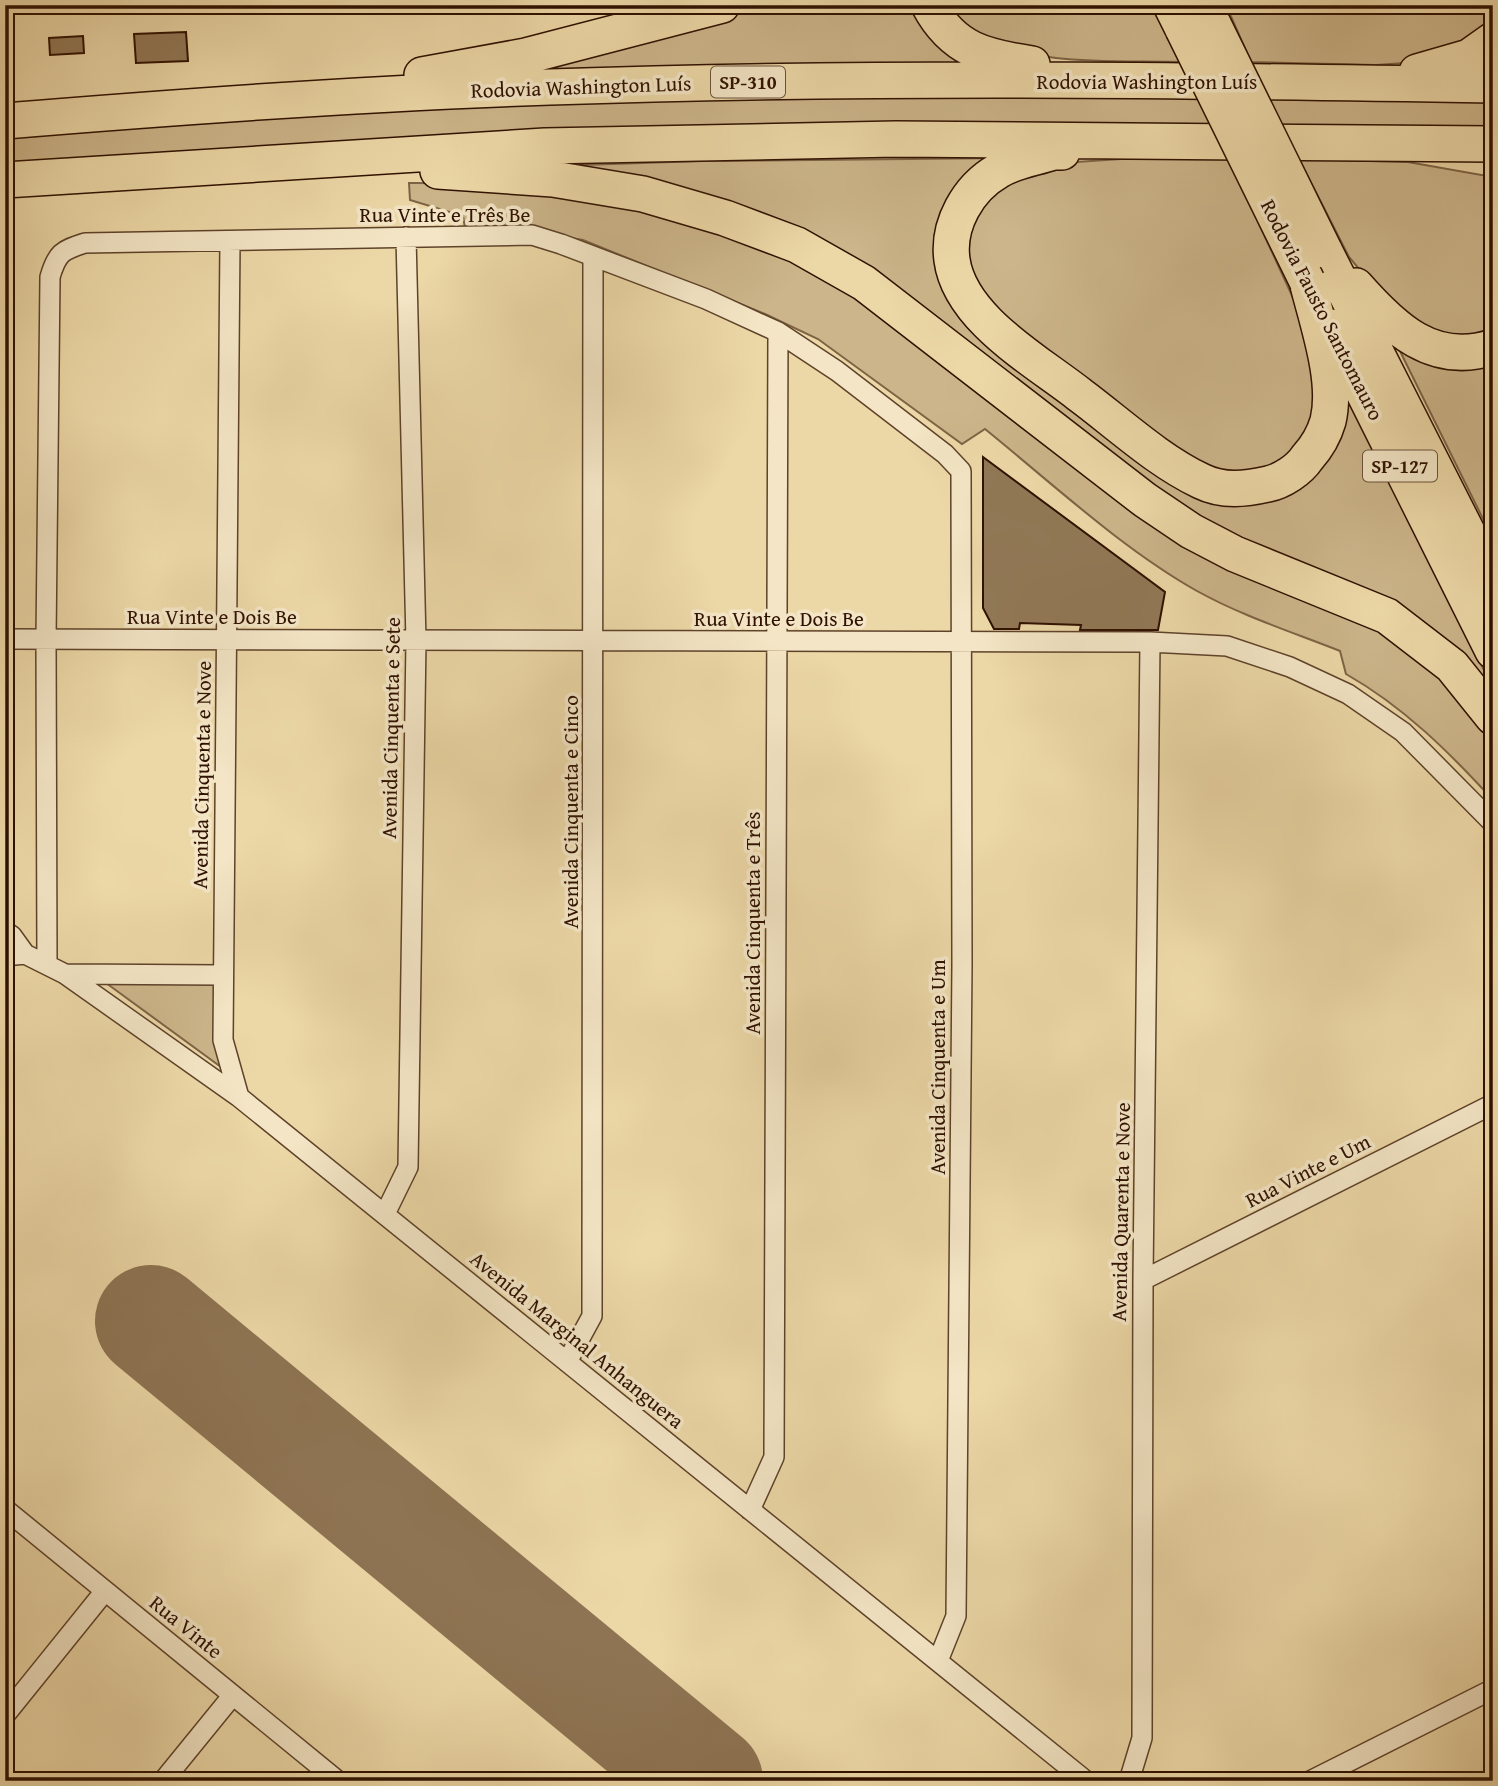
<svg xmlns="http://www.w3.org/2000/svg" width="1498" height="1786" font-family="'Gentium Book Plus',serif">
<rect width="100%" height="100%" fill="#ecd7a6"/>
<filter id="stains"><feTurbulence type="fractalNoise" baseFrequency=".00286" numOctaves="4"/><feColorMatrix values="0 0 0 0 .2 0 0 0 0 .09 0 0 0 0 .02 0 0 0 .5 -.17"/></filter>
<radialGradient id="worn" r=".72"><stop offset=".6" stop-color="#630" stop-opacity="0"/><stop offset="1" stop-color="#630" stop-opacity=".3"/></radialGradient>
<!-- green -->
<path fill="#ccb58a" stroke="#7e6345" stroke-width="2" d="M753 5H917L970 64 445 80 703 20Z
M942 5H1149L1165 28 1183 62C1114 60 1037 67 973 35 961 30 951 15 942 5Z
M1226 5H1493V28L1419 62 1376 65 1251 62Z
M1493 97V135L5 170V132L543 98Z
M1226 152 1300 313 1318 373 1314 431 1276 469 1212 475 1013 331 976 288 967 253 971 230 981 207 995 191 1038 170 1076 162Z
M1009 158 956 204 984 334 1261 499 1344 393 1493 688V692L1216 531 910 304 551 166 702 161Z
M1299 159 1408 162 1493 177V335L1441 341 1390 306 1349 257Z
M409 183C525 182 667 210 775 253 796 261 817 274 837 285L1403 647 1437 673 1493 730V800C1449 752 1404 707 1346 674L1340 651C1292 632 1242 616 1197 591 1121 548 1053 484 985 429L962 444 818 339 765 314 583 240 537 232 465 228 463 216 410 200Z
M1395 341 1493 359V539Z
M218 980 221 1067 106 983Z"/>
<g fill="none" stroke-linecap="round" stroke-linejoin="round">
<!-- runway -->
<path stroke="#8e7453" stroke-width="112" d="M151 1321 707 1781"/>
</g>
<!-- building -->
<path fill="#917856" stroke="#2f1100" stroke-width="2" d="M186 32 188 61 136 63 134 34Z
M83 36 84 53 50 55 49 38Z
M983 457 1165 592 1158 630H1080L1081 625 1020 623 1019 629H994L983 608Z"/>
<g fill="none" stroke-linecap="round" stroke-linejoin="round">
<defs>
<path id="street" d="M230 241 223 1040 239 1097
M5 639 1150 642 1227 646 1290 667 1348 694 1403 732 1493 823
M5 931 12 936 25 954
M5 956 25 954 65 974 239 1097 1086 1781
M47 963 46 639 50 277C57 253 62 250 85 243L532 235 561 244 706 299 778 332 837 371 945 454 961 471 962 965 956 1616 938 1661
M65 974 222 975
M385 1214 408 1167 416 641 406 237
M1143 1280 1493 1104
M567 1362 592 1316 593 256
M5 1509 338 1781
M750 1510 774 1457 778 332
M5 1715 105 1591
M163 1781 233 1695
M1129 1781 1142 1738 1143 1280 1150 642
M1310 1781 1493 1689"/>
<path id="highway" d="M929 5C953 50 985 57 1032 64
M1171 5 1183 29
M1203 5 1214 26
M1417 72 1469 57 1493 40
M422 75 526 56 722 5
M5 121C187 106 368 93 550 87 864 76 1179 80 1493 85
M1062 152H1053C1036 158 1013 161 998 171 968 188 947 225 952 260 960 319 1037 361 1080 395 1119 424 1157 460 1201 481 1223 492 1246 489 1268 484 1282 481 1299 470 1307 458 1316 448 1324 435 1328 421 1338 380 1317 322 1307 281
M438 171 553 179 643 194 725 218 797 245 864 283 1145 500 1191 531 1235 554 1387 616 1452 666 1493 717
M5 180 545 146 896 139 1493 144
M1324 250 1493 583
M1356 286C1393 328 1433 367 1493 347
M1331 327 1493 651"/>
</defs>
<!-- street casing -->
<use href="#street" stroke="#5e422a" stroke-width="22"/>
<!-- highway casing -->
<use href="#highway" stroke="#2f1100" stroke-width="38"/>
<!-- street -->
<use href="#street" stroke="#f3e5c5" stroke-width="19"/>
<!-- highway -->
<use href="#highway" stroke="#ecd7a6" stroke-width="35"/>
<defs>
<path id="highway-bridge" d="M1214 26 1324 250
M1183 29 1307 281"/>
</defs>
<!-- highway-bridge casing -->
<use href="#highway-bridge" stroke="#2f1100" stroke-width="38" stroke-linecap="butt"/>
<!-- highway-bridge -->
<use href="#highway-bridge" stroke="#ecd7a6" stroke-width="35"/>
</g>
<g text-anchor="middle" stroke-width="7" stroke-linejoin="round" paint-order="stroke">
<!-- shield labels -->
<g fill="#f3e5c5" stroke="#6a513b" stroke-width="2">
<rect x="711" y="66.5" width="74" height="31" rx="5"/>
<rect x="1363" y="450.5" width="74" height="31" rx="5"/>
</g>
<g font-size="19" font-weight="bold" fill="#2f1100">
<text x="748" y="89">SP-310</text>
<text x="1400" y="473">SP-127</text>
</g>
<!-- street labels -->
<g font-size="21" fill="#2f1100" stroke="#f3e5c5">
<text x="1147" y="89">Rodovia Washington Luís</text>
<text transform="translate(581 87) rotate(-2)" y="7">Rodovia Washington Luís</text>
<text x="445" y="222">Rua Vinte e Três Be</text>
<text transform="translate(1322 310) rotate(63)" y="7">Rodovia Fausto Santomauro</text>
<text x="212" y="624">Rua Vinte e Dois Be</text>
<text x="779" y="626">Rua Vinte e Dois Be</text>
<text transform="translate(391 728) rotate(-89)" y="7">Avenida Cinquenta e Sete</text>
<text transform="translate(202 775) rotate(-89)" y="7">Avenida Cinquenta e Nove</text>
<text transform="translate(571 812) rotate(-90)" y="7">Avenida Cinquenta e Cinco</text>
<text transform="translate(753 923) rotate(-90)" y="7">Avenida Cinquenta e Três</text>
<text transform="translate(938 1067) rotate(-90)" y="7">Avenida Cinquenta e Um</text>
<text transform="translate(1308 1171) rotate(-27)" y="7">Rua Vinte e Um</text>
<text transform="translate(1121 1212) rotate(-89)" y="7">Avenida Quarenta e Nove</text>
<text transform="translate(577 1340) rotate(39)" y="7">Avenida Marginal Anhanguera</text>
<text transform="translate(186 1627) rotate(39)" y="7">Rua Vinte</text>
</g>
</g>
<!-- margin -->
<rect width="1498" height="1786" fill="none" stroke="#ecd7a6" stroke-width="28"/>
<rect x="7" y="7" width="1484" height="1772" fill="none" stroke="#2f1100" stroke-width="3.5"/>
<rect x="14" y="14" width="1470" height="1758" fill="none" stroke="#2f1100" stroke-width="2"/>
<rect width="100%" height="100%" filter="url(#stains)"/>
<rect width="100%" height="100%" fill="url(#worn)"/>
</svg>
